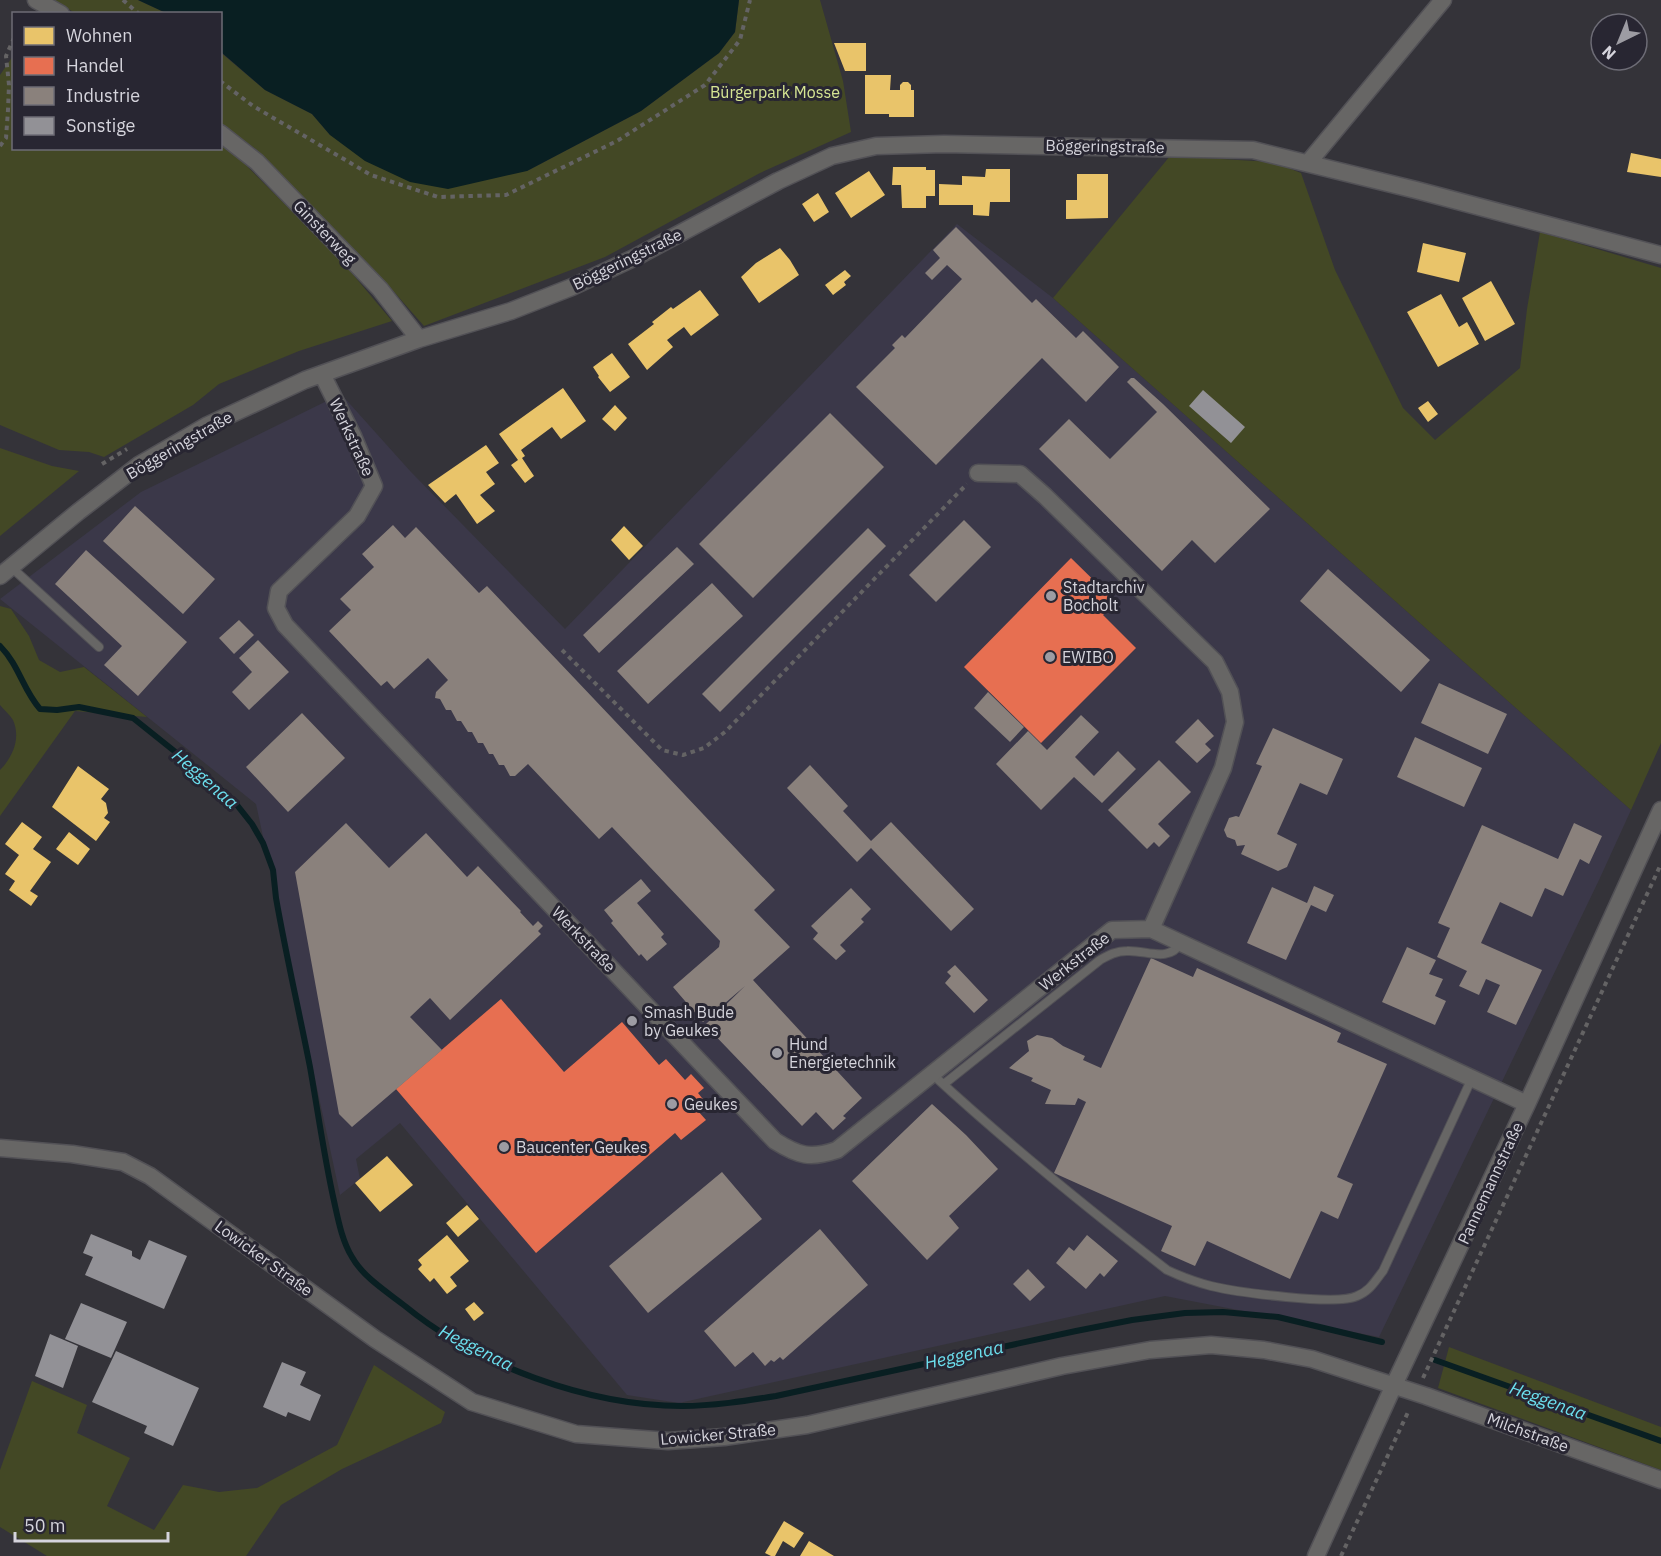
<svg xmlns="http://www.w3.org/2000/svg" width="1661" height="1556" font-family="'IBM Plex Sans',sans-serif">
<rect width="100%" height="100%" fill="#343339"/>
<!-- built -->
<path fill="#3b3849" d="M957 224 1053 298 1631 810 1599 880 1379 1337 1165 1296 679 1403 627 1395 400 1123 356 1159 360 1179 340 1195 256 804 0 599 141 492 341 394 411 472 565 629Z"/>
<!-- green -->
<path fill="#434825" d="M53 0H138L166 13H75Z
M739 0H820L843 81 851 132 760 173 605 257 424 326 388 285 257 150 221 123 220 52 265 90 312 114 330 135 527 171 641 111 719 53 735 32Z
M13 56 14 148H220L221 142 230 149 345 265 392 321 299 351 219 384 193 405 104 457 89 452 59 450 0 425V75Z
M1170 156 1273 162 1301 173 1335 270 1403 408 1435 440 1520 368 1527 309 1540 232 1661 268V743L1631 810 1053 298Z
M0 448 52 466 79 471 0 536Z
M0 606 11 609 29 636 39 660 60 672 84 667 147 717 75 711 0 816V770C13 757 21 738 13 720 10 715 4 710 0 705Z
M1449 1347 1661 1427V1470L1438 1388Z
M374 1365 445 1412 441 1423 342 1469 281 1505 246 1556H47L0 1527V1470L32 1381 87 1405 77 1433 130 1458 107 1506 154 1530 183 1485 219 1492 257 1488 337 1445Z"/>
<!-- water -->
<path fill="#091f22" d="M138 0H739L735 32 719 53 641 111 527 171 448 189 410 182 365 161 330 135 312 114 265 90 221 52 220 14 166 13Z"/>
<!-- homes -->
<path fill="#e9c46a" d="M834 43H866V71H845Z
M865 75H891L890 90H900V85L903 82H908L911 85V90H914V117H889V114H865Z
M1631 153 1661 159V177L1627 172Z
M893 167H926V170H935V196H926V208H902L901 185H892Z
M986 169H1010V202H990L989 216 973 215V205H939V184L962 185V176L985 177Z
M869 171 885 195 851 218 835 193Z
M1077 174H1108V218L1066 219V200H1077Z
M818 193 829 212 814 222 802 204Z
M1423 243 1466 253 1459 282 1417 272Z
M780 248 790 260 799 275 759 303 741 277 756 263Z
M845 270 851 276 844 282 846 285 833 295 825 285Z
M1491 281 1515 324 1485 341 1462 298Z
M700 290 719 315 691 336 684 327 676 333 667 340 673 347 647 370 628 344 654 324 652 322 671 307 673 309Z
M1441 294 1459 327 1467 322 1479 344 1438 367 1407 312Z
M612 353 630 377 610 392 598 377 599 376 593 367Z
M563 388 586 421 561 439 552 427 521 450 525 456 522 458 534 476 525 483 511 465 518 460 499 434Z
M1428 401 1438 414 1428 422 1418 408Z
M615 405 627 418 615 431 602 419Z
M486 445 499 463 486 472 495 484 480 495 495 511 477 524 456 494 445 503 428 485Z
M624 526 643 546 629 560 611 540Z
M78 766 109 789 101 799 106 803 108 813 104 818 110 822 96 841 52 807Z
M22 822 42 837 33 849 51 862 30 891 38 896 31 906 9 890 15 881 5 874 19 855 5 844Z
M69 832 90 849 78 865 56 849Z
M387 1156 413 1185 380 1212 355 1183Z
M467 1205 479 1219 458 1237 446 1223Z
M447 1235 469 1261 450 1277 457 1286 447 1294 434 1278 430 1282 418 1269 422 1265 418 1260Z
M474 1302 484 1313 474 1321 465 1309Z
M784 1521 804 1533 794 1548 783 1541 775 1556H771L765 1553Z
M809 1541 834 1556H800Z"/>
<!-- shops -->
<path fill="#e76f51" d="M1071 558 1116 602 1103 615 1136 648 1041 743 964 667Z
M501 999 564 1072 622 1022 659 1065 666 1059 685 1080 691 1074 704 1088 698 1093 706 1103 698 1111 706 1120 681 1140 675 1133 536 1253 396 1089Z"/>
<!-- industry -->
<path fill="#8a817c" d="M956 227 1032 303 1036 299 1076 338 1083 331 1119 367 1086 402 1042 358 936 465 856 387 895 348 892 345 902 335 905 338 962 279 947 265 932 280 925 273 940 258 933 250Z
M1131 378H1134L1163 404 1270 509 1215 563 1192 540 1162 571 1039 449 1069 419 1110 459 1157 412 1127 382Z
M830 413 884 467 753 598 699 544Z
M135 506 215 579 183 614 103 541Z
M964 520 991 547 936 602 909 575Z
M393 525 405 538 416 527 479 593 487 586 775 890 754 910 790 947 753 980 862 1098 843 1116 846 1118 833 1130 816 1112 802 1126 705 1025 745 986 703 1022 673 987 719 947 720 941 612 827 599 839 528 764 515 776H510L504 765H499L493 754H489L483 743H478L472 732H468L461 721H457L451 710H446L440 699 435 698 436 692 448 680 428 658 394 689 387 681 381 686 329 631 351 610 340 599 374 567 362 554Z
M868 528 886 546 720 712 702 694Z
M677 547 694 564 599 653 583 635Z
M86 550 187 642 138 696 104 665 122 646 55 584Z
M1328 569 1430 660 1401 692 1300 601Z
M712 583 743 616 648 704 617 671Z
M239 620 254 635 234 654 219 638Z
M258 640 289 672 249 710 232 692 252 672 239 658Z
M1439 683 1507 714 1488 754 1421 723Z
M988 692 1024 727 1010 742 974 708Z
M302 713 345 758 288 812 246 767Z
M1081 715 1099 732 1075 757 1094 776 1118 751 1136 769 1102 803 1074 777 1041 810 996 764 1028 731 1047 750Z
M1198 719 1214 736 1205 744 1211 750 1197 763 1175 742Z
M1273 728 1343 759 1327 795 1300 783 1277 834 1297 844 1287 867 1278 871 1241 854 1245 845 1237 846 1235 840 1227 837 1224 830 1229 818 1236 816 1239 817 1262 766 1256 764Z
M1415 737 1482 768 1464 807 1397 777Z
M1159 760 1191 792 1158 824 1170 836 1159 847 1154 842 1147 849 1108 810Z
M810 765 848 806 843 811 871 841 891 822 974 909 951 931 871 848 857 862 787 788Z
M346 823 389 868 426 833 467 877 478 866 521 911 520 912 533 926 538 921 543 926 538 931 541 934 450 1020 430 998 410 1017 442 1050 352 1127 339 1114 295 872Z
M1574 823 1602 836 1589 864 1580 859 1563 896 1545 888 1532 917 1500 902 1481 943 1542 970 1516 1025 1487 1012 1500 985 1486 979 1479 995 1459 986 1467 971 1437 957 1450 928 1438 923 1482 825 1558 859Z
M641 879 651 891 637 903 664 934 661 937 667 944 647 961 641 954 639 956 611 923 613 921 604 910Z
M1314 886 1334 895 1326 912 1311 905 1286 960 1247 943 1272 887 1307 903Z
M851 888 871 909 861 919 864 922 840 945 846 951 836 960 813 939 818 933 811 926Z
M1407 947 1436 960 1429 974 1443 979 1435 996 1446 1001 1435 1025 1382 1002Z
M1151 958 1193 977 1197 968 1324 1025 1341 1033 1337 1042 1387 1064 1337 1177 1353 1184 1338 1219 1321 1211 1290 1279 1207 1241 1195 1266 1161 1251 1172 1226 1054 1173 1086 1102 1078 1098 1075 1105 1045 1104 1051 1090 1031 1081 1033 1078 1009 1068 1029 1051 1027 1041 1037 1035 1052 1038 1063 1046 1085 1056 1083 1060 1101 1068Z
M955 965 988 1000 974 1013 945 983 951 976 947 972Z
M932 1104 966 1135 998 1169 949 1216 959 1228 927 1260 852 1181Z
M722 1172 762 1219 648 1313 609 1266Z
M820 1229 868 1285 783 1360 780 1357 774 1362 771 1360 765 1366 753 1352 735 1367 704 1331Z
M1087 1235 1118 1261 1104 1277 1100 1273 1086 1289 1056 1263 1069 1247 1074 1251Z
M1028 1269 1045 1287 1030 1301 1013 1284Z"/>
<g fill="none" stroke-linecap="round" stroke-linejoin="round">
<!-- stream -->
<path stroke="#091f22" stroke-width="6" d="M0 646C19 665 23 690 40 709L57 710 79 707 133 718 173 750 233 800 252 824 263 843 273 870 276 898C286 955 299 1011 310 1067 318 1112 324 1156 334 1201 338 1219 342 1241 352 1257 363 1277 387 1292 405 1306 477 1365 588 1406 682 1406 713 1406 745 1401 776 1396L1076 1331 1132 1320 1185 1313 1223 1312 1278 1317 1382 1342
M1435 1360 1661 1441"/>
</g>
<!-- building -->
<path fill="#929196" d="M1203 390 1245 427 1231 443 1189 406Z
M91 1234 132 1251V1256L140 1260 149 1240 187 1256 164 1309 85 1275 93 1257 83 1253Z
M81 1303 127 1322 111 1358 65 1339Z
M50 1334 78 1346 63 1388 35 1376Z
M116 1351 199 1388 173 1446 144 1433 147 1426 92 1402Z
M282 1362 306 1372 300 1385 321 1395 310 1421 288 1412 286 1417 263 1407Z"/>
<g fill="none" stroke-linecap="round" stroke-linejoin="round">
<defs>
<path id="service" d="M11 567 99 647
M932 1074C1007 1143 1087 1208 1167 1270 1182 1277 1195 1282 1211 1286 1236 1292 1337 1306 1357 1296 1370 1291 1375 1281 1383 1271L1472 1078
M944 1084 1100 960C1109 955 1116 951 1127 951 1147 950 1168 963 1181 943"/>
<path id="minor" d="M36 0 61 14
M220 133 257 162 380 289 419 339
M1308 163 1443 0
M322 374 353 436 374 486 357 516 279 591 276 608 285 625 775 1141C799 1156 810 1159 837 1150L1112 930 1151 929 1223 768 1235 722 1230 692 1215 662 1045 496 1020 474 978 473
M0 576 78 512 139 465 208 425 305 380 419 339 511 311 572 287 636 257 778 181 832 156 876 146 944 144 1253 150 1416 190 1661 255
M1151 929 1527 1104
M0 1148 72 1154 123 1162 150 1176 375 1339 472 1402 576 1434 668 1441 724 1437 807 1425 1062 1366 1150 1350 1211 1345 1264 1350 1312 1359 1426 1396 1661 1480
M1316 1556 1394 1385 1527 1104 1661 810"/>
</defs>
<!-- service casing -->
<use href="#service" stroke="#525156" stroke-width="10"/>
<!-- minor casing -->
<use href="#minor" stroke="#525156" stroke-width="19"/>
<!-- path -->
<path stroke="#646364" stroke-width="4" stroke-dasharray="4.5 4.5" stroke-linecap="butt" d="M123 0 139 14
M220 81 253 106 371 175 438 197 506 195 617 141 705 85 740 40 750 0
M0 146 6 138 8 110 9 85 6 56 14 38
M102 464 127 449
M562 650 662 750 683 755 704 748 725 732 967 484
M1423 1378 1661 864
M1341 1556 1409 1410"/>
<!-- service -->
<use href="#service" stroke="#676665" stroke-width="8"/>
<!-- minor -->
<use href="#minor" stroke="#676665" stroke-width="16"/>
</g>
<!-- markers -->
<g fill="#9d9ca3" stroke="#282632" stroke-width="2">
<circle cx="1051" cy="596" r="6"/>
<circle cx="1050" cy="657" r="6"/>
<circle cx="632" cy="1021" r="6"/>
<circle cx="777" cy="1053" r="6"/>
<circle cx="672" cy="1104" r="6"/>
<circle cx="504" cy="1147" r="6"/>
</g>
<g text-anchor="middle" stroke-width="6" stroke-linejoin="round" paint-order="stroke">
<!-- park labels -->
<g font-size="16" fill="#d6e593" stroke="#282632">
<text x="775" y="98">Bürgerpark Mosse</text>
</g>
<!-- street labels -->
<g font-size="16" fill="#d5d4dc" stroke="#282632">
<text transform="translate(1105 146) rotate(1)" y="6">Böggeringstraße</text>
<text transform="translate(325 232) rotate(46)" y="6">Ginsterweg</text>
<text transform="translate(627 259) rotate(-26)" y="6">Böggeringstraße</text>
<text transform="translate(352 437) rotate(65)" y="6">Werkstraße</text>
<text transform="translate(179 445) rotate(-30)" y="6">Böggeringstraße</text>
<text transform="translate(584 939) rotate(46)" y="6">Werkstraße</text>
<text transform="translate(1074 961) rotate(-38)" y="6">Werkstraße</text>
<text transform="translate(1490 1183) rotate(-65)" y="6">Pannemannstraße</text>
<text transform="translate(264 1258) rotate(36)" y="6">Lowicker Straße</text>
<text transform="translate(1528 1432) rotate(20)" y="6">Milchstraße</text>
<text transform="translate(718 1434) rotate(-5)" y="6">Lowicker Straße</text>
</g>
<!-- poi labels -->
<g font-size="16" fill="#d5d4dc" stroke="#282632" text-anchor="start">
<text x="1063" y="593">Stadtarchiv<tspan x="1063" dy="18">Bocholt</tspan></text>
<text x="1062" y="663">EWIBO</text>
<text x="644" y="1018">Smash Bude<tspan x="644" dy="18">by Geukes</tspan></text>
<text x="789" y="1050">Hund<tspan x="789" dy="18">Energietechnik</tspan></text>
<text x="684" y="1110">Geukes</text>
<text x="516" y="1153">Baucenter Geukes</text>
</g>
<!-- water labels -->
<g font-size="18" font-style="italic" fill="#6cdfee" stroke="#282632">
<text transform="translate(205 779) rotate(41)" y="6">Heggenaa</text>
<text transform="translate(476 1348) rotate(27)" y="6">Heggenaa</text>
<text transform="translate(964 1355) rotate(-12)" y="6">Heggenaa</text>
<text transform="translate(1548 1401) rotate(20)" y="6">Heggenaa</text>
</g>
</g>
<!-- legend -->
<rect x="12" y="12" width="210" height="138" fill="#282632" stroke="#6d6c76" stroke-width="1.5"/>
<rect x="24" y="27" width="30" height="18" fill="#e9c46a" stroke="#6d6c76" stroke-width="1.5"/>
<text x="66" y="42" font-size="18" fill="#d5d4dc">Wohnen</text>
<rect x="24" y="57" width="30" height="18" fill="#e76f51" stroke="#6d6c76" stroke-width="1.5"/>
<text x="66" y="72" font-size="18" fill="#d5d4dc">Handel</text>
<rect x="24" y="87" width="30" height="18" fill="#8a817c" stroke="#6d6c76" stroke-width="1.5"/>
<text x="66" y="102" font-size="18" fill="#d5d4dc">Industrie</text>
<rect x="24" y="117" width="30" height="18" fill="#929196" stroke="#6d6c76" stroke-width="1.5"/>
<text x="66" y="132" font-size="18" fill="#d5d4dc">Sonstige</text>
<!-- north arrow -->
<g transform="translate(1619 42) rotate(223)"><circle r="28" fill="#282632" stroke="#6d6c76" stroke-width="1.5"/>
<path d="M0-4.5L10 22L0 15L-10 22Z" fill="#9d9ca3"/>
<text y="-9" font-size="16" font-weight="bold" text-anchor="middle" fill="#d5d4dc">N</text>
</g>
<!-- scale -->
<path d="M15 1532v9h153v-9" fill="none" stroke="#d5d4dc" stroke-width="3"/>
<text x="24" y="1532" font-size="18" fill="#d5d4dc" stroke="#282632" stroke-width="4.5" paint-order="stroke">50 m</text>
</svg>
